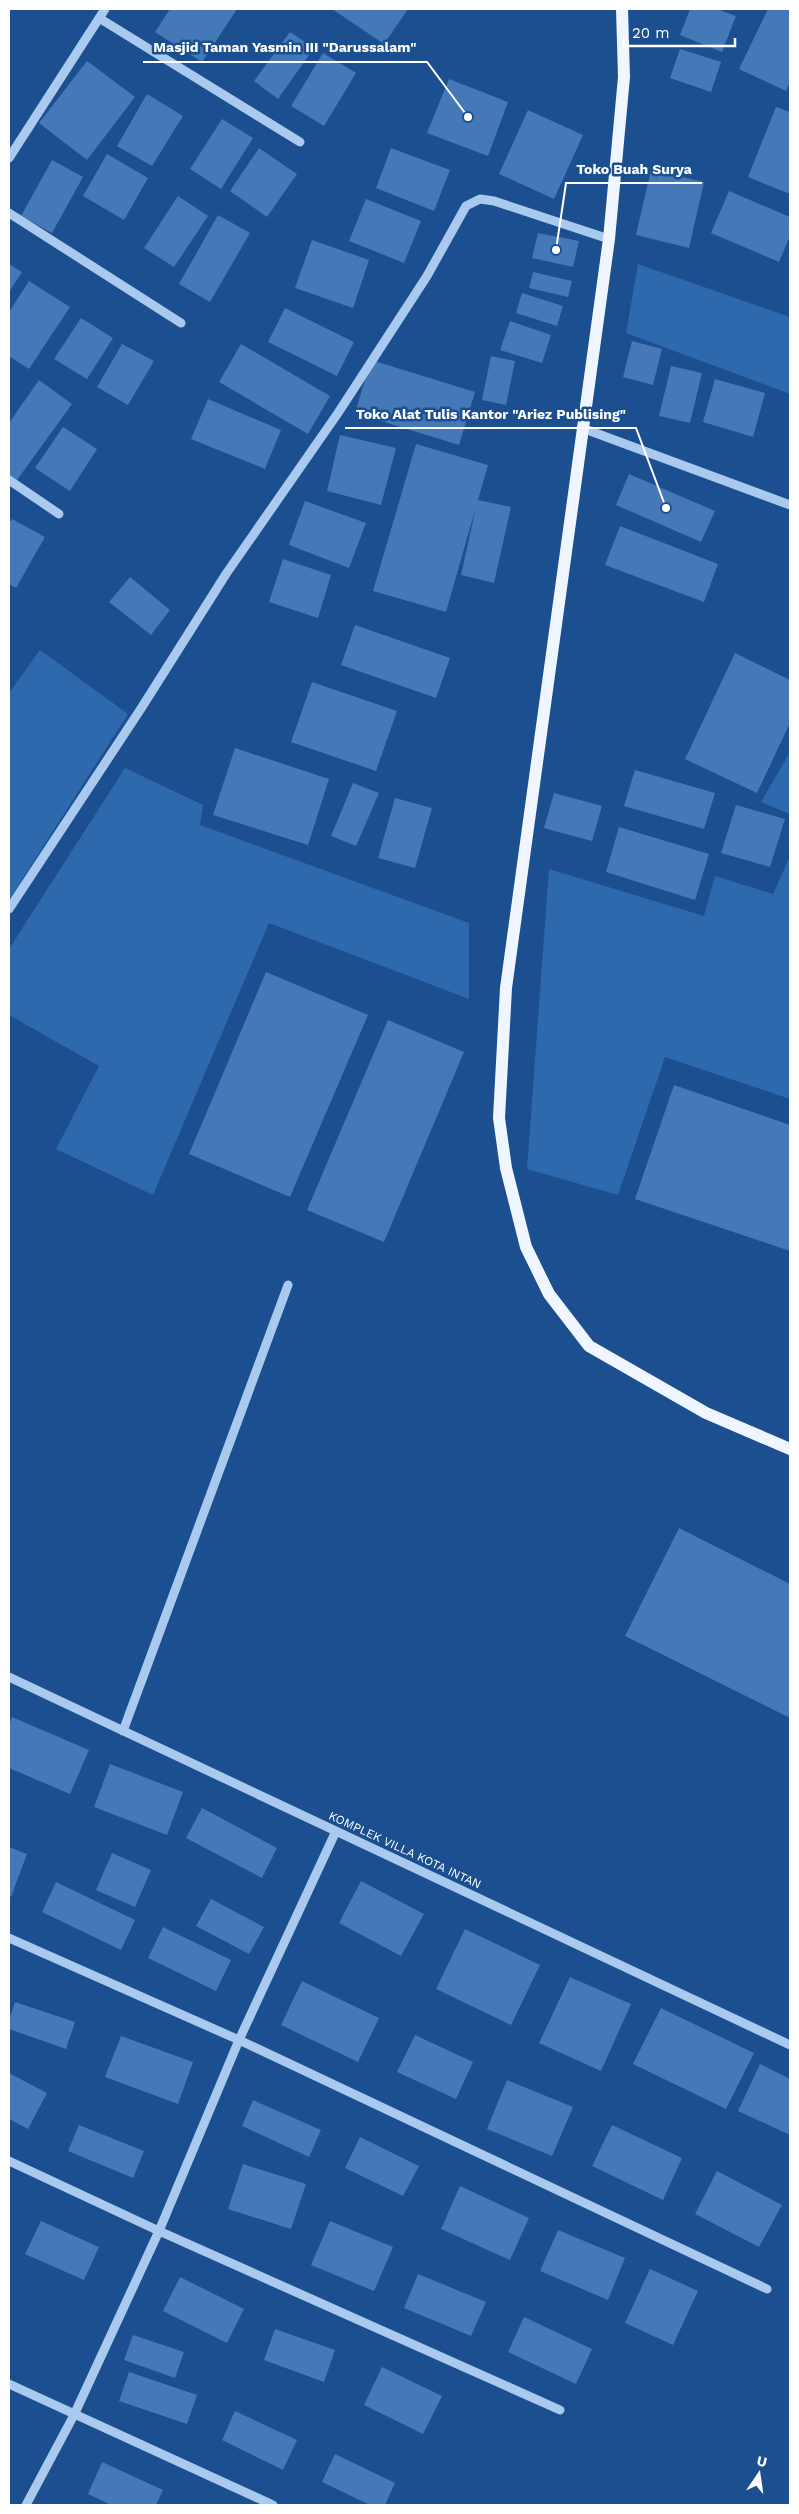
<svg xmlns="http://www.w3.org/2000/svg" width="799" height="2514" font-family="'Work Sans',sans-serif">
<rect width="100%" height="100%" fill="#1b4f8f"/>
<!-- green -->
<path fill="#2e69ad" d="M638 264 790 317V394L626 333Z
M40 650 128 714 9 900V693Z
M790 752V814L761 802Z
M125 768 203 805 200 825 469 923V999L269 923 153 1195 56 1149 99 1066 9 1015V949Z
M790 856V1099L665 1057 618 1195 527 1169 549 869 704 916 715 876 773 894Z"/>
<!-- building -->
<path fill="#4478b7" d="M170 9H237L202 62 155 32Z
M332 9H408L384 44Z
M690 9H717L736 16 722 52 680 35Z
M768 9H790V82L786 91 739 69Z
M290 32 314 48 278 99 254 81Z
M680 49 721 62 711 92 670 78Z
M323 53 356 73 324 126 291 106Z
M87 61 135 97 87 160 39 123Z
M449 79 508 102 488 156 427 133Z
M147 94 183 116 152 166 117 146Z
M776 107 790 112V194L748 177Z
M528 110 583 135 554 199 499 174Z
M222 119 253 138 221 189 190 169Z
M259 148 297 174 267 217 230 191Z
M391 148 450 170 434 211 376 188Z
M107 154 148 178 124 220 83 196Z
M52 160 83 177 52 233 21 216Z
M651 170 704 182 689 248 636 235Z
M729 191 790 217V236L779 262 711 233Z
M178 196 208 216 174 267 144 248Z
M366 199 421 221 404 263 349 241Z
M218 215 250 233 210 302 179 284Z
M538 233 579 241 573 267 532 258Z
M312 240 369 260 353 308 295 288Z
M9 264 22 272 9 292Z
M533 272 572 281 568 297 529 288Z
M29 281 70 307 29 369 9 356V312Z
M522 293 563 306 557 326 516 313Z
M285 308 354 342 337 376 268 342Z
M81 318 113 338 87 379 54 359Z
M510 321 551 335 542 363 500 350Z
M632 341 662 349 653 385 623 377Z
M122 344 154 361 128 405 97 387Z
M241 344 330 396 308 434 219 382Z
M491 356 515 361 506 405 482 400Z
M371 360 475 392 459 445 355 413Z
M671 366 702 373 690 423 659 416Z
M715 379 765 393 753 437 703 422Z
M39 380 72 404 17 480 9 475V423Z
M208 399 281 430 265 469 191 439Z
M63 427 97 449 70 491 35 468Z
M340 435 396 448 381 505 327 491Z
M416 444 488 465 478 500 511 507 494 583 461 575 476 507 446 612 373 591Z
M629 474 715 511 701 542 616 505Z
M305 501 366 523 349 568 289 545Z
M12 519 45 537 16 588 9 584V523Z
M620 526 718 564 704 602 605 565Z
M283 559 331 575 318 618 269 602Z
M130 577 170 610 151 635 109 602Z
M355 625 450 658 436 698 341 665Z
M735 653 790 680V723L757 793 685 759Z
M312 682 397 711 376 771 291 742Z
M235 748 329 779 308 845 213 815Z
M635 770 715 793 704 829 624 806Z
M353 783 379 793 356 846 331 836Z
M554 793 602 806 592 841 544 828Z
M395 798 432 808 415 868 378 858Z
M736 805 785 819 770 867 721 853Z
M619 827 709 854 695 900 606 872Z
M266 972 368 1015 290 1197 189 1154Z
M388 1020 464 1052 384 1242 307 1210Z
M674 1085 790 1125V1251L635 1199Z
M679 1528 790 1584V1718L625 1636Z
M12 1717 89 1750 70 1794 9 1768V1725Z
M110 1764 183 1792 167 1835 94 1807Z
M202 1808 277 1848 262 1878 186 1838Z
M9 1847 27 1854 11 1897 9 1896Z
M112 1853 151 1870 135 1907 96 1890Z
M361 1881 424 1914 401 1956 339 1923Z
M56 1882 135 1920 121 1950 42 1912Z
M211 1899 264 1927 249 1954 196 1926Z
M163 1927 231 1960 216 1991 148 1958Z
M465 1929 540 1965 511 2025 436 1989Z
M570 1977 631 2004 601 2071 539 2043Z
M302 1981 379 2018 358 2062 281 2025Z
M15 2002 75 2022 66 2049 9 2029V2020Z
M661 2008 754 2053 726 2109 633 2064Z
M415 2035 473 2062 456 2099 397 2072Z
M121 2036 193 2062 178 2104 105 2077Z
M760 2064 790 2079V2135L738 2111Z
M9 2073 47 2093 28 2129 9 2119Z
M507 2080 573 2107 552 2156 487 2129Z
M253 2100 321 2130 309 2157 242 2126Z
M79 2125 144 2151 133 2178 68 2151Z
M612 2125 682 2158 663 2200 592 2166Z
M360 2137 419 2166 403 2196 345 2168Z
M243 2164 306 2184 291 2229 228 2209Z
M717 2171 782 2205 759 2247 695 2214Z
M460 2186 529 2218 510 2260 441 2229Z
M41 2221 99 2247 84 2280 25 2254Z
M330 2221 393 2247 374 2291 311 2265Z
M558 2230 625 2258 608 2300 540 2271Z
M650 2269 698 2291 673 2345 625 2323Z
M418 2274 486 2302 471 2336 404 2308Z
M180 2277 244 2309 227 2343 163 2311Z
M524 2317 592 2349 576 2384 508 2352Z
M275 2329 335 2350 324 2382 264 2360Z
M133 2335 184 2352 175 2378 124 2360Z
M382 2367 442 2396 423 2434 364 2405Z
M129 2372 197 2395 187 2424 119 2401Z
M235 2411 297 2440 283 2470 222 2440Z
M335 2454 395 2483 385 2505H370L322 2482Z
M102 2462 163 2490 156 2505H111L88 2494Z"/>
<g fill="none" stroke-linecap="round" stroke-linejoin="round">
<!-- minor -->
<path stroke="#a9c9ee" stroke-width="9" d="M99 18 300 142
M9 158 105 9
M9 213 181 323
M582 428 790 505
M9 480 59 514
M9 909 142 707 226 574 338 413 427 276 466 206 480 199 494 201 609 239
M9 1677 790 2045
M123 1731 288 1285
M9 1938 239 2040 767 2289
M9 2161 159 2231 560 2410
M9 2384 273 2505
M26 2505 74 2415 159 2231 239 2040 336 1831"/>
<!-- major -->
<path stroke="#f0f6ff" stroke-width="12" d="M622 9 624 77 609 239 506 988 499 1118 506 1168 526 1247 549 1294 589 1346 706 1413 790 1449"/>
</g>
<g text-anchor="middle" stroke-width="5" stroke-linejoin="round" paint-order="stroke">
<!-- street labels -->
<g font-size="12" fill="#fff" stroke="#1b4f8f">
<text transform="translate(405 1850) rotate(25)" y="4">KOMPLEK VILLA KOTA INTAN</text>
</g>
</g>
<!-- callouts -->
<path fill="none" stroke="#fff" stroke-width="2" d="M468 117L427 62H143M556 250L566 183H702M666 508L636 428H345"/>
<g fill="#fff" stroke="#1b4f8f" stroke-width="2">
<circle cx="468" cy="117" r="5"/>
<circle cx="556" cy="250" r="5"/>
<circle cx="666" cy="508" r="5"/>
</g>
<g font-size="14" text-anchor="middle" font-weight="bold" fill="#fff" stroke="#1b4f8f" stroke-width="5" stroke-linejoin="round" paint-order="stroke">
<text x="285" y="52">Masjid Taman Yasmin III "Darussalam"</text>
<text x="634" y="174">Toko Buah Surya</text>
<text x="491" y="419">Toko Alat Tulis Kantor "Ariez Publising"</text>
</g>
<!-- border -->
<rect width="799" height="2514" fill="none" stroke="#ffffff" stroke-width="20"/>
<!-- north arrow -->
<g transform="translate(759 2474) rotate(13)" stroke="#1b4f8f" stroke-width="4" paint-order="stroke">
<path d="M0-4L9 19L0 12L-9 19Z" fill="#ffffff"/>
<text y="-8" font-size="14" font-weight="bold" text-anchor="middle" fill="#ffffff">U</text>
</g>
<!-- scale -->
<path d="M624 38v8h111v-8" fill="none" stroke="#ffffff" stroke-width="2.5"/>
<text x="632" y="38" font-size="15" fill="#ffffff" stroke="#1b4f8f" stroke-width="4" paint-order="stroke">20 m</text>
</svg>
